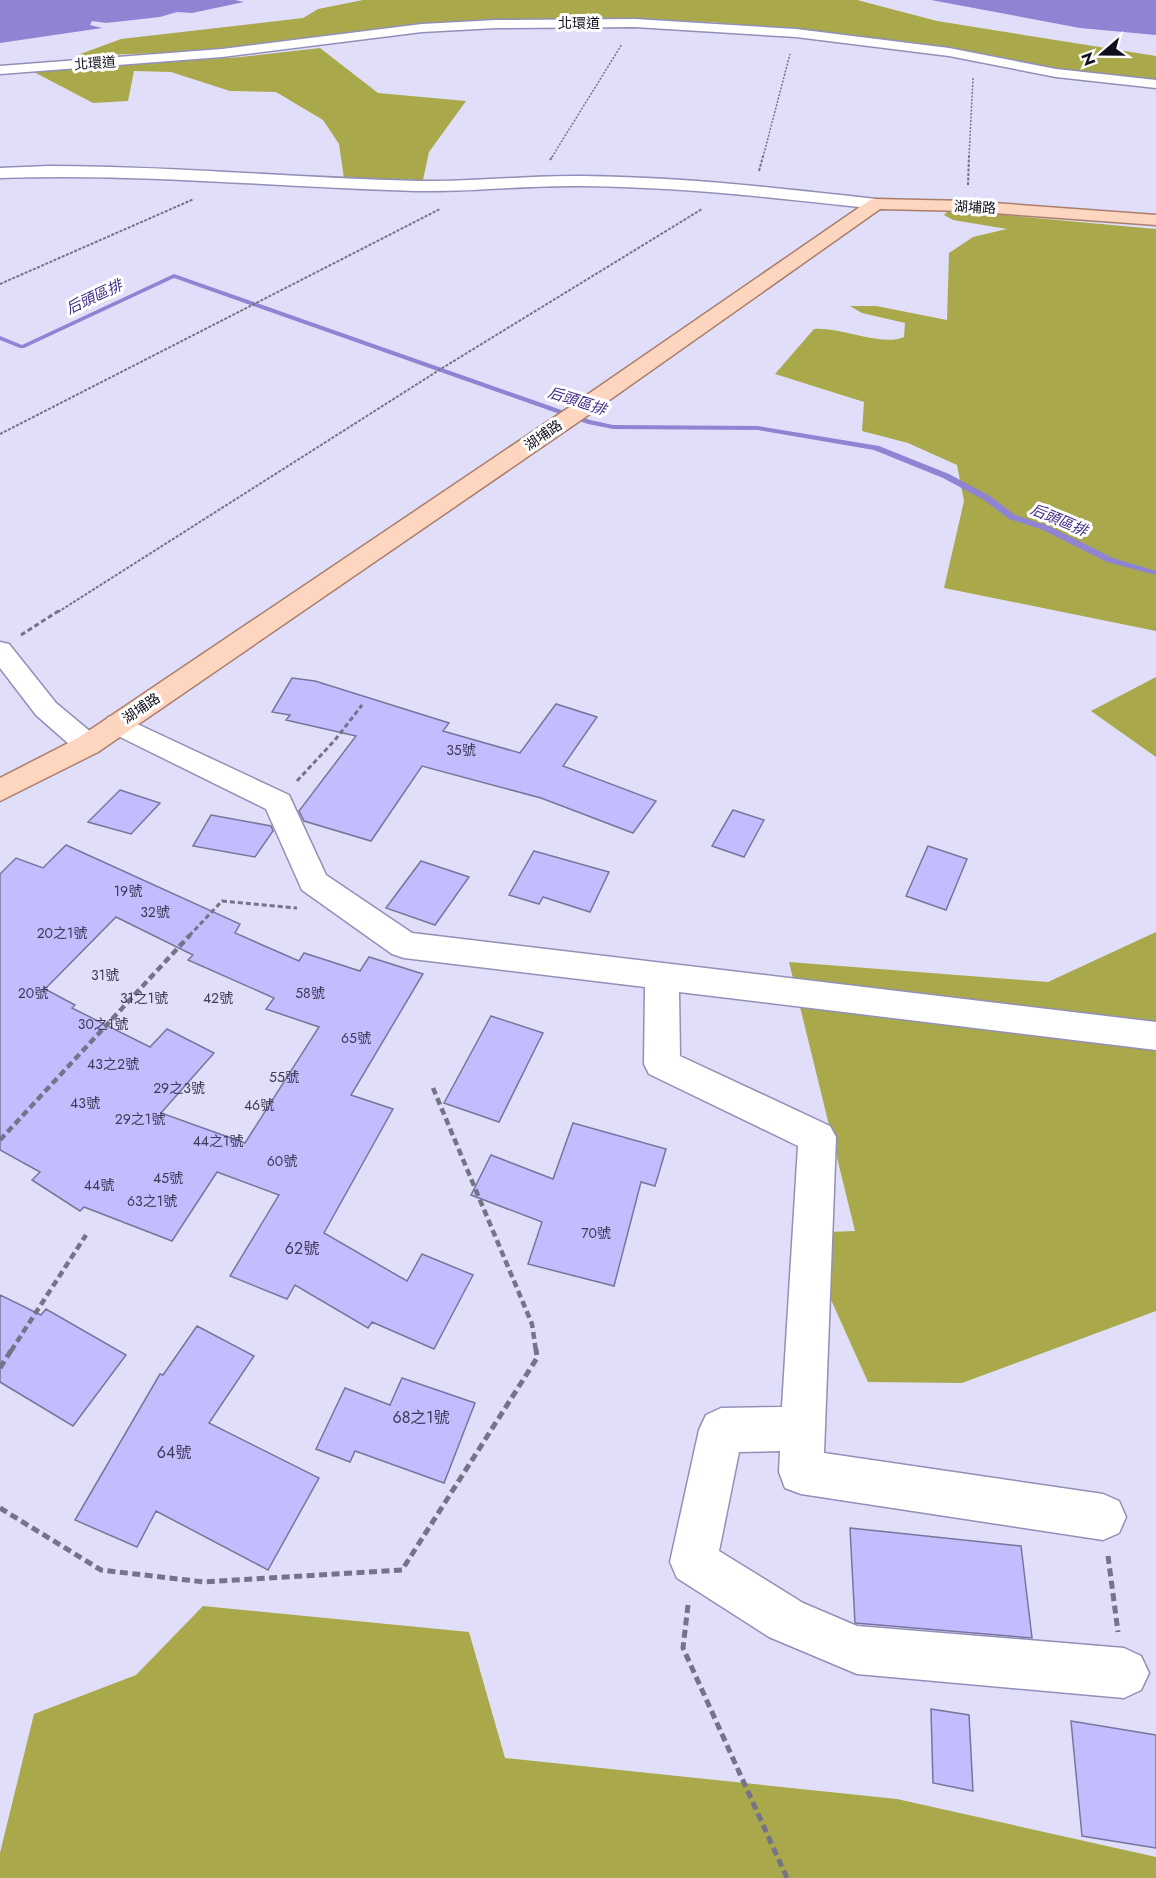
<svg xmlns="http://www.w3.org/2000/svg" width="1156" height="1878" font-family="Jost,'Noto Sans TC',sans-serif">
<rect width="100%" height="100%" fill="#e0def9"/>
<!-- forest -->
<path fill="#a9a84b" d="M363 0H857L937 21 1156 56V81L1048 70 942 46 712 22 572 20 445 24 216 51 75 56 121 39 303 18 318 9Z
M320 48 378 93 466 101 429 152 423 180 344 179 339 144 323 120 276 92 230 91 171 72 134 71 128 101 93 103 32 71 241 57Z
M949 210 1156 229V631L944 588 964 501 957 465 908 443 862 431 864 402 775 374 814 329C842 327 881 347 904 337L905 323 862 313 850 306H876L947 320 949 253 973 237 1007 229 953 220 944 215Z
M1156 677V757L1091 711Z
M1156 932V1311L962 1383 868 1382 801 1233 855 1231 789 962 1048 982Z
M203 1606 469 1632 505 1758 897 1799 1156 1857V1878H0V1853L34 1714 136 1675Z"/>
<!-- water -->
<path fill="#8e84d3" d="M0 0H235L244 2 192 13 177 12 160 17 106 23 92 21 90 25 102 28 0 43Z
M931 0H1156V35L1080 28Z"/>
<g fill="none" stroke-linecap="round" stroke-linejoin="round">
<!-- stream -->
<path fill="#8e84d3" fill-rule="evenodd" d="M174 274 590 420 613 425 758 426 879 446 949 474 990 496 1015 515 1049 526 1113 558 1156 571V575L1107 562 1043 530 1009 519 984 500 943 478 874 450 758 430 613 429 588 424 174 278 24 348H20L0 340V336L22 345Z"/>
</g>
<!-- building -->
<path fill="#c3bdff" stroke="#78759c" stroke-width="1.5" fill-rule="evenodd" d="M292 678 315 681 449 723 443 731 520 753 556 704 597 717 563 766 656 801 633 833 541 798 422 766 371 841 304 821 299 811 356 736 286 720 290 715 272 712Z
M120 790 160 803 131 834 88 822Z
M733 810 764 820 744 857 712 846Z
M211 815 271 826 273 831 255 857 193 846Z
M66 845 240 924 235 933 299 961 304 953 360 971 369 957 423 974 351 1095 393 1109 324 1233 407 1281 422 1254 473 1275 434 1349 372 1322 368 1328 295 1285 287 1299 230 1276 279 1195 217 1172 172 1241 84 1207 80 1211 32 1180 40 1172 0 1150V874L16 858 43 868ZM116 917 193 955 188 960 274 998 266 1009 319 1027 245 1143 161 1113 214 1053 167 1029 150 1047 72 1008 75 1005 45 989Z
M928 846 967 859 946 910 906 896Z
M534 851 609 872 590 912 543 897 539 904 509 895Z
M421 861 469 877 435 925 386 908Z
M491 1016 543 1033 499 1122 444 1103Z
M573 1123 666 1149 655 1186 641 1182 614 1286 528 1264 542 1222 471 1195 491 1155 553 1179Z
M0 1295 41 1315 46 1309 126 1355 73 1426 0 1382Z
M197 1326 254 1356 209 1423 319 1478 268 1570 156 1511 137 1547 75 1520 160 1374 163 1375Z
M402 1378 475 1403 444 1483 355 1451 350 1462 316 1449 345 1388 390 1405Z
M850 1528 1021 1546 1032 1638 855 1623Z
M931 1709 969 1715 973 1791 933 1783Z
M1071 1721 1156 1735V1848L1082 1836Z"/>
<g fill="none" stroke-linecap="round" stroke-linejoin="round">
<defs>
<path id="minor" d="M635 19 796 29 949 48 1056 69 1156 80V88L1056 77 949 56 796 37 635 27 496 28 422 32 222 57 0 74V66L222 49 422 24 496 20Z
M49 166C173 166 296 178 420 181 475 182 528 175 583 176 681 177 779 188 876 199L884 204 876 209C779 198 681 187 583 186 527 185 472 192 416 191 277 187 139 173 0 178V168Z
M0 642 9 644 56 703 98 738 102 745 98 752 88 755 78 752 36 715 0 668Z
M118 715 289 795 326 875 412 933 1156 1022V1050L679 992 680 1056 830 1126 836 1137 824 1453 1103 1494 1119 1501 1126 1517 1119 1533 1103 1540 801 1494 785 1488 779 1472 780 1451 739 1452 719 1551 803 1603 857 1626 1124 1648 1141 1656 1149 1673 1141 1690 1124 1698 857 1674 769 1637 677 1578 670 1562 699 1430 706 1415 721 1408 782 1407 798 1146 649 1074 644 1064 645 987 404 958 392 954 302 890 266 809 108 731 104 724 108 717Z"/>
<path id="major" d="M876 199 967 201 1156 215V225L967 211 880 209 584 418 98 752 0 801V778L78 738 568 408 870 200Z"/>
</defs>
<!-- minor casing -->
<use href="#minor" stroke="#928fb8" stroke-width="3"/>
<!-- major casing -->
<use href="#major" stroke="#aa7e6b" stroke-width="3"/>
<!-- path-far4 -->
<path stroke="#757388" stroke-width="1.5" stroke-dasharray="2 1.5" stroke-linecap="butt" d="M552 157 622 44
M763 157 790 54
M969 157 973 78"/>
<!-- path-far3 -->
<path stroke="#757388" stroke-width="2" stroke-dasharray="3 1.5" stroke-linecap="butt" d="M550 160 553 156
M759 171 763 156
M968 185 969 156
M0 284 194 199
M0 434 440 209
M58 612 444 367 702 209"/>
<!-- path-far2 -->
<path stroke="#757388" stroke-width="3" stroke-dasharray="5 3" stroke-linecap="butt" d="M21 635 60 610
M297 781 335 740 362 705
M189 936 222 901 297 908"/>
<!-- path-far1 -->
<path stroke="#757388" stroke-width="4.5" stroke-dasharray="7 4" stroke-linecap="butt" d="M433 1088 532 1324 536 1351
M0 1140 190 935
M11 1351 86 1235"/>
<!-- path -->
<path stroke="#757388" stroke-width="5" stroke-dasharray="8 4.5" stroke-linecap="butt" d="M0 1368 12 1349
M0 1508 101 1570 204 1582 402 1570 537 1358 536 1349
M1108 1556 1118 1632
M688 1605 683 1648 787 1878"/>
<!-- minor -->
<use href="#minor" fill="#fff" fill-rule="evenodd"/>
<!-- major -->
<use href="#major" fill="#fed5bf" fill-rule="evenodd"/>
</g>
<g text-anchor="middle" stroke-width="6" stroke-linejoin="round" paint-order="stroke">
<!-- far-street labels -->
<g font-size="14" fill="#110f1e" stroke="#fff">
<text x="579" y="28">北環道</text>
<text transform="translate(95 63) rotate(-4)" y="5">北環道</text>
<text transform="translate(975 207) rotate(3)" y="5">湖埔路</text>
<text transform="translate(543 435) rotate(-34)" y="5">湖埔路</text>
<text transform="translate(141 708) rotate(-34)" y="5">湖埔路</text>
</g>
<!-- number labels -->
<g font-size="14" fill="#3e3a56">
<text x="461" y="755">35號</text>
<text x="128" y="896">19號</text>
<text x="155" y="917">32號</text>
<text x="62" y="938">20之1號</text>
<text x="105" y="980">31號</text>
<text x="33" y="998">20號</text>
<text x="310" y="998">58號</text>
<text x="144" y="1003">31之1號</text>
<text x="218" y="1003">42號</text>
<text x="103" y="1029">30之1號</text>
<text x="356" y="1043">65號</text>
<text x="113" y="1069">43之2號</text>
<text x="284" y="1082">55號</text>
<text x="179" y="1093">29之3號</text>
<text x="85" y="1108">43號</text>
<text x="259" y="1110">46號</text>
<text x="140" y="1124">29之1號</text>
<text x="218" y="1146">44之1號</text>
<text x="282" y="1166">60號</text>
<text x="168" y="1183">45號</text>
<text x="99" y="1190">44號</text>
<text x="152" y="1206">63之1號</text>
<text x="596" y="1238">70號</text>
</g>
<!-- far-water labels -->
<g font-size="15" font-style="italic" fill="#422c88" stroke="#fff">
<text transform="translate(94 297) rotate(-25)" y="5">后頭區排</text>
<text transform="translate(577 401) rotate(18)" y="5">后頭區排</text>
<text transform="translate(1059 520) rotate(23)" y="5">后頭區排</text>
</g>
<!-- near-number labels -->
<g font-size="16" fill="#3e3a56">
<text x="302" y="1254">62號</text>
<text x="421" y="1423">68之1號</text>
<text x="174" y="1458">64號</text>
</g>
</g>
<!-- north arrow -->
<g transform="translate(1102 54) rotate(250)" stroke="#ffffff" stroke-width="4.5" paint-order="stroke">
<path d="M0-4.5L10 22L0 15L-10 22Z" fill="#110f1e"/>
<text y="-9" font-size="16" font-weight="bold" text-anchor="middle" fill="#110f1e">N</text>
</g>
</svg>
